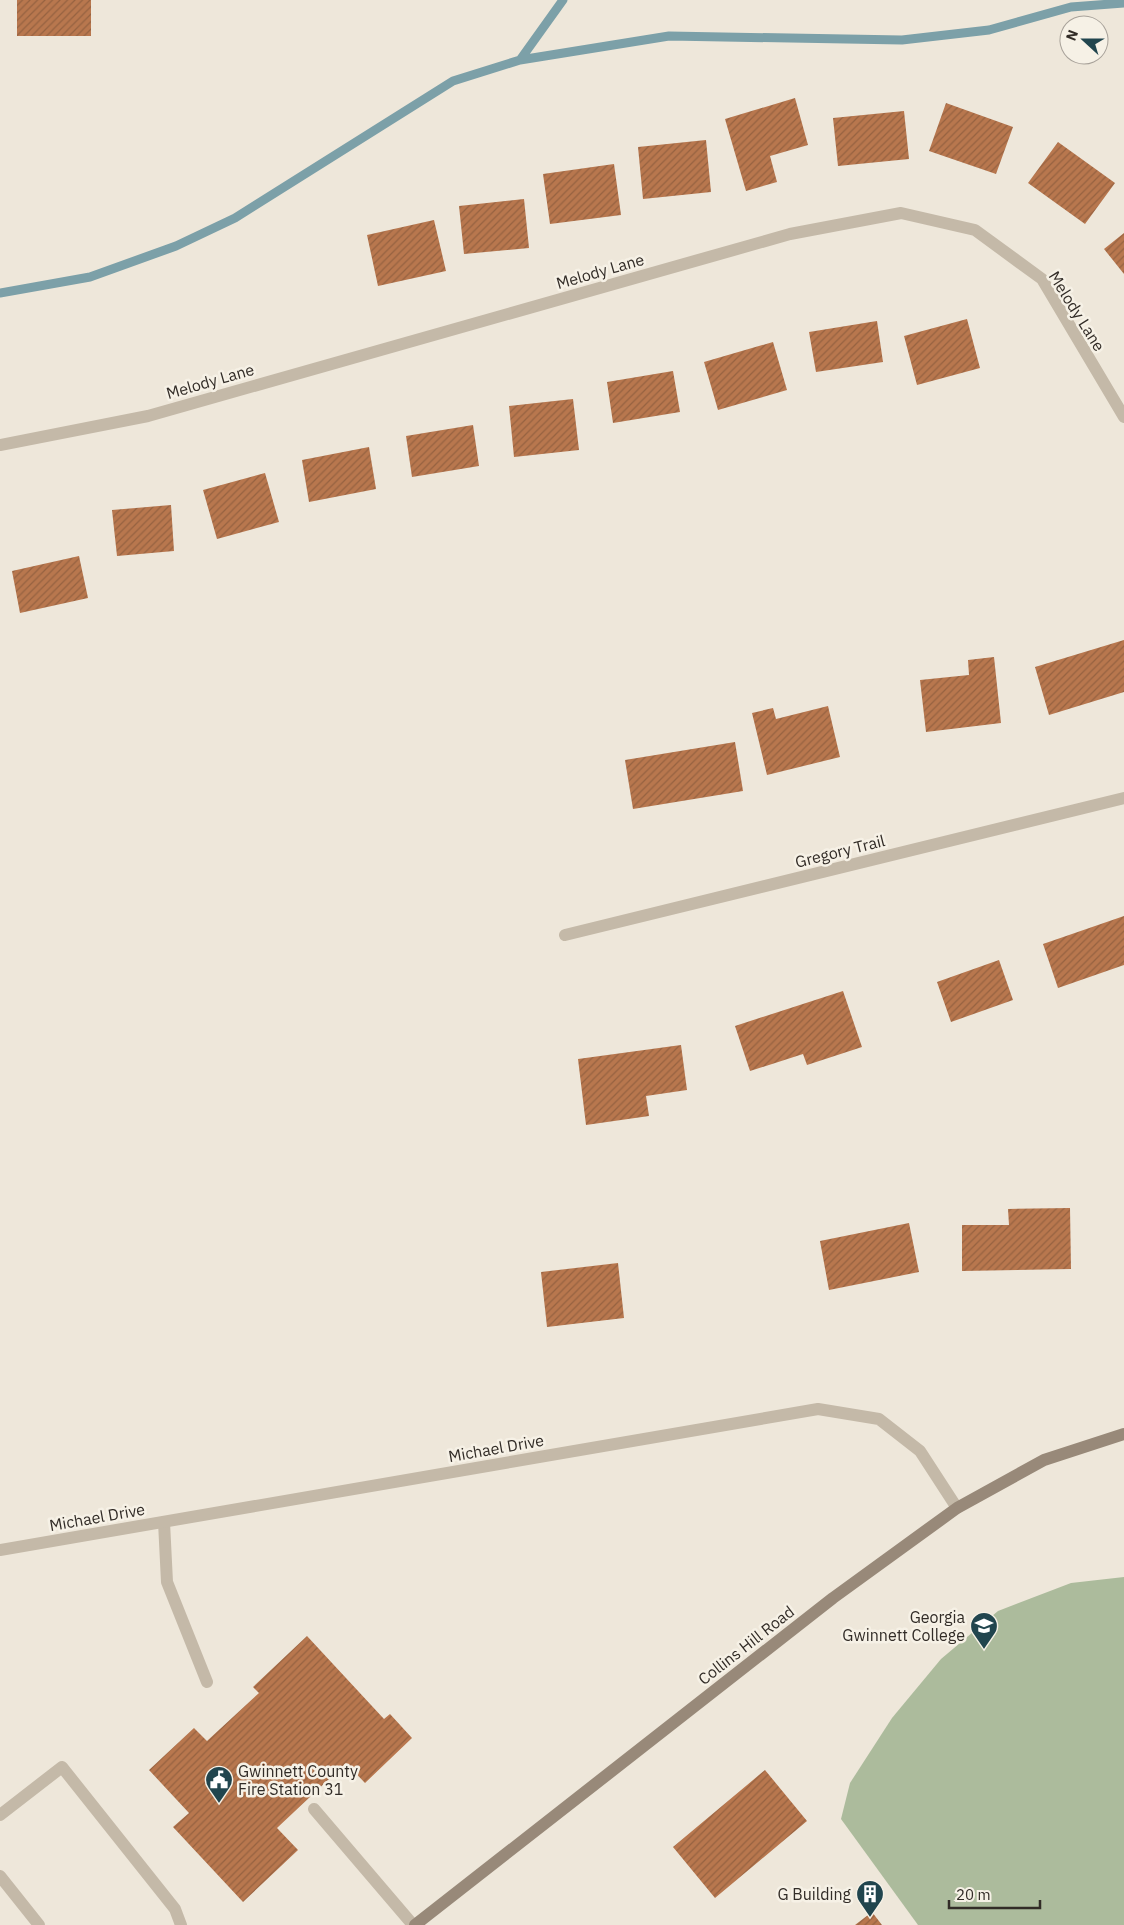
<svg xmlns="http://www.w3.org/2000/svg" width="1124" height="1925" font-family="'IBM Plex Sans',sans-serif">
<defs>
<pattern id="building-hatch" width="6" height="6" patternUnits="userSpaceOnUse" patternTransform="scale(1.25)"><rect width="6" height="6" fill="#b8774e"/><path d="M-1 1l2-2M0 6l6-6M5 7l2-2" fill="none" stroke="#966241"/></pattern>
</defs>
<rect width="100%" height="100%" fill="#eee7da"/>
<!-- pitch -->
<path fill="#acbb9c" d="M1124 1577V1925H918L841 1819 850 1783 892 1718 941 1659 998 1611 1071 1583Z"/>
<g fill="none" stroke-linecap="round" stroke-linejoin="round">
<!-- stream -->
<path stroke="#7ca0a8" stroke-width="9" d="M520 60 563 0
M0 293 90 277 176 246 235 218 453 81 520 60 669 36 902 40 989 30 1071 7 1124 3"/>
</g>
<!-- building -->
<path fill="url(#building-hatch)" d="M17 0H91V36H17Z
M795 98 808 145 770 156 777 182 746 191 725 119Z
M946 103 1013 127 996 174 929 151Z
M904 111 909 159 838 166 833 118Z
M706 140 711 192 643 199 638 147Z
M1058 142 1115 183 1085 224 1028 183Z
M614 164 621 215 550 224 543 174Z
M524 199 529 248 464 254 459 206Z
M434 220 446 271 378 286 367 235Z
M1124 233V274L1104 249Z
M967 319 980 368 917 385 904 336Z
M877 321 883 362 816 372 809 332Z
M773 342 787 390 718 410 704 362Z
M673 371 680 412 613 423 607 382Z
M573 399 579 450 514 457 509 406Z
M473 425 479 466 412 477 406 436Z
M369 447 376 489 309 502 302 460Z
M265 473 279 522 217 539 203 490Z
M171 505 174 551 117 556 112 510Z
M79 556 88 598 20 613 12 571Z
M1124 640V692L1049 715 1035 667Z
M994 657 1001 723 926 732 920 680 969 675 968 660Z
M828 706 840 757 767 775 752 713 773 708 776 719Z
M735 742 743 791 633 809 625 760Z
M1124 916V965L1058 988 1043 944Z
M999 960 1013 1000 951 1022 937 982Z
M843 991 862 1047 807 1065 803 1054 750 1071 735 1026Z
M681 1045 687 1090 646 1096 649 1116 586 1125 578 1059Z
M1070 1208 1071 1269 962 1271V1225H1009L1008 1209Z
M909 1223 919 1272 829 1290 820 1241Z
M618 1263 624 1318 547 1327 541 1272Z
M307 1636 384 1719 390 1714 412 1738 365 1783 346 1763 277 1828 298 1850 243 1902 173 1827 189 1813 149 1770 194 1728 207 1741 259 1693 253 1687Z
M765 1770 807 1821 715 1898 673 1847Z
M872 1912 882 1925H855Z"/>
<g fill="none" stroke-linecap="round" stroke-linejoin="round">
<!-- lane -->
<path stroke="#c4b9a8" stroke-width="12" d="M164 1522 167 1582 207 1682
M314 1809 413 1925
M0 1815 62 1767 175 1909 181 1925
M0 1876 39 1925"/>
<!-- street -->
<path stroke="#c4b9a8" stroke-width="12" d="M0 445 148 416 790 234 901 213 975 230 1042 279 1124 417
M565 935 1124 798
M0 1550 818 1409 879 1419 920 1451 957 1508"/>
<!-- secondary -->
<path stroke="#988979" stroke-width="12" d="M415 1925 833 1598 957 1508 1044 1460 1124 1434"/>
</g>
<!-- icons -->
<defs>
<symbol id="university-pin" viewBox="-11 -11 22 30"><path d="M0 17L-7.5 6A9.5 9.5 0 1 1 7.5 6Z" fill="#21454e" stroke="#f6f1e6"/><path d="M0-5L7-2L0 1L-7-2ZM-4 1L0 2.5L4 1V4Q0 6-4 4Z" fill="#fff"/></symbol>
<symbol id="civic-pin" viewBox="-11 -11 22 30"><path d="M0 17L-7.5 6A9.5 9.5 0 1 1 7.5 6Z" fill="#21454e" stroke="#f6f1e6"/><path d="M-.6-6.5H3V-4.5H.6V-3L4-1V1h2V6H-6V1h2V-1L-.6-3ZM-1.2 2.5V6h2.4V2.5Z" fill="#fff"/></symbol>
<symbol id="building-pin" viewBox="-11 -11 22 30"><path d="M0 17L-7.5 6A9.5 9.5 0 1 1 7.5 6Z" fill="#21454e" stroke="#f6f1e6"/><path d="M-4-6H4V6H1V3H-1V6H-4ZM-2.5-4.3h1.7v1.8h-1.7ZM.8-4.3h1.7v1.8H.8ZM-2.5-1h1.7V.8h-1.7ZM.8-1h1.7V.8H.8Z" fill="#fff"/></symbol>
</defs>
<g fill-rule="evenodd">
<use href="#university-pin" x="968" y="1610" width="32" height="43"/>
<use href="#civic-pin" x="203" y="1764" width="32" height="43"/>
<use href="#building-pin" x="854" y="1878" width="32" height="43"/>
</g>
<g text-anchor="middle" stroke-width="5" stroke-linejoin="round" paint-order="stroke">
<!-- street labels -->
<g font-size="16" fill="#322c27" stroke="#f6f1e6">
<text transform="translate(600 271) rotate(-16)" y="6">Melody Lane</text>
<text transform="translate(1077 311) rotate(58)" y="6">Melody Lane</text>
<text transform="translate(210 381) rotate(-16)" y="6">Melody Lane</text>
<text transform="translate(840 851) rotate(-14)" y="6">Gregory Trail</text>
<text transform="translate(496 1448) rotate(-10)" y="6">Michael Drive</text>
<text transform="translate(97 1517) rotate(-10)" y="6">Michael Drive</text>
<text transform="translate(746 1645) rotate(-38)" y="6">Collins Hill Road</text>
</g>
<!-- poi labels -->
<g font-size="16" fill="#322c27" stroke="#f6f1e6" text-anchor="end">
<text x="965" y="1623">Georgia<tspan x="965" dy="18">Gwinnett College</tspan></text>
<text x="238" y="1777" text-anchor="start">Gwinnett County<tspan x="238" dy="18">Fire Station 31</tspan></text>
<text x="851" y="1900">G Building</text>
</g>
</g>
<!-- north arrow -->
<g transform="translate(1084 40) rotate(291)"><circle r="24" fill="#f6f1e6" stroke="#a8a29a"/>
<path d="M0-4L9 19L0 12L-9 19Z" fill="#21454e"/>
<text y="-8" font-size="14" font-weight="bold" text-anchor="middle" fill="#322c27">N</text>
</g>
<!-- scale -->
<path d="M949 1900v8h91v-8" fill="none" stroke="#322c27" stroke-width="2.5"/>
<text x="956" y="1900" font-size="15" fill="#322c27" stroke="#f6f1e6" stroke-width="4" paint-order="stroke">20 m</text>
</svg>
